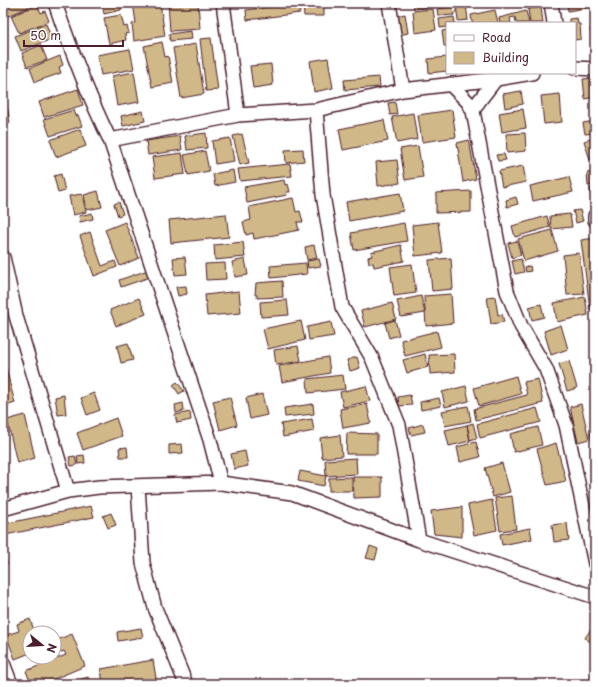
<svg xmlns="http://www.w3.org/2000/svg" width="598" height="687" font-family="'Playpen Sans',sans-serif">
<rect width="100%" height="100%" fill="#fff"/>
<filter id="ink" filterUnits="userSpaceOnUse"><feTurbulence type="fractalNoise" baseFrequency=".025" numOctaves="2"/><feDisplacementMap in="SourceGraphic" scale="8" xChannelSelector="R" yChannelSelector="G"/><feConvolveMatrix kernelMatrix="1 2 1 2 8 2 1 2 1" color-interpolation-filters="sRGB"/></filter>
<g filter="url(#ink)">
<!-- building -->
<path fill="#d1b888" stroke="#4a1f2b" d="M3 3H27L29 7 8 16Z
M102 3H124V5L121 6V10L104 14Z
M133 3H160L165 36 134 41 132 24 136 23Z
M168 3H198L200 29 170 31Z
M299 3 300 13 247 20 246 10Z
M332 3H351V5L332 7Z
M413 3H433L434 7 414 9Z
M567 3H590L591 7 568 11Z
M466 4 468 20 458 21 456 5Z
M37 5 41 13 45 11 49 21 19 33 11 16Z
M324 5V16H304L303 6Z
M453 7 454 15 438 16 437 9Z
M541 7 543 23H530L528 9Z
M433 9 436 30 415 33 413 11Z
M495 10 498 23H472L471 15Z
M526 11 529 23H516L515 17 510 18 511 23H500L499 18Z
M405 14 408 33 399 35 396 16Z
M121 15 124 27 127 26 129 33 125 34 126 40 109 44 104 18Z
M454 17 455 23H447V27L440 28 439 19Z
M577 18 578 24H580L581 39 575 40V23H569V19Z
M46 24 52 39 21 51 15 36Z
M595 28V48H594L590 29Z
M447 30V46H444L442 31Z
M191 31 192 39 170 41 169 34Z
M211 38 218 90 206 91 200 39Z
M162 42 165 57 168 56 173 83 152 87 144 46Z
M196 44 204 94 181 98 173 48Z
M41 45 47 60 27 67 22 53Z
M130 49 134 69 101 75 97 55Z
M60 56 63 65 59 67 61 73 35 82 30 68Z
M447 57V71L429 73 428 59Z
M328 58 333 88 314 92 310 61Z
M271 64 273 85 253 88 250 66Z
M134 72 139 102 117 106 112 76Z
M379 77 380 87 345 90 344 80Z
M595 78V97L585 99 583 79Z
M78 89 83 105 44 117 39 102Z
M521 91 523 104 505 108 503 94Z
M560 94 562 122 544 124 541 96Z
M3 99H6L10 123 3 124Z
M395 102 397 114 390 115 388 103Z
M523 109 526 128 502 132 499 113Z
M74 110 76 116 78 115 82 126 50 136 44 119Z
M452 110 456 137 422 142 418 115Z
M143 111 145 121 123 126 121 116Z
M413 113 417 139 397 143 392 117Z
M384 120 388 141 343 150 339 129Z
M595 121V133L585 134 583 123Z
M80 129 86 146 56 157 50 140Z
M206 133 207 148 187 150 185 136Z
M525 133 526 151 507 153 506 134Z
M242 134 249 163 240 165 233 136Z
M180 136 182 150 148 155 146 141Z
M230 138 234 161 215 164 212 141Z
M594 138 595 158 590 160 584 141Z
M469 140 476 179 463 182 457 143Z
M418 146 423 177 405 180 400 149Z
M303 149 304 161 286 163 285 150Z
M205 151 209 171 188 175 184 155Z
M182 153 185 174 155 178 152 157Z
M504 154 506 160 498 161 496 155Z
M397 160 400 183 378 186 376 162Z
M290 164 292 176 240 181 238 169Z
M523 166 526 182 502 187 499 171Z
M233 170 235 182 215 186 213 174Z
M595 172V185L588 186 587 173Z
M61 174 65 191 58 193 54 176Z
M569 177 573 192 533 201 530 186Z
M284 180 285 185 288 184 290 192H286L287 195 247 203 244 187Z
M590 188H595V206H593Z
M98 191 102 207 87 210 84 195Z
M471 191V212L436 213V193Z
M400 193 403 211 349 221 346 202Z
M82 194 86 212 73 215 69 196Z
M516 197 518 204 507 207 506 200Z
M293 198 296 212 300 211 303 222H297L299 230 254 239 253 233 246 235 243 222 251 220 249 207Z
M119 202 123 214 118 216 114 204Z
M580 210 583 221 576 223 573 211Z
M92 213 93 219 80 222 79 216Z
M226 214 229 237 171 243 169 220Z
M570 214 572 227 551 229 550 216Z
M547 216 550 227 515 237 512 226Z
M125 222 139 258 120 266 105 230Z
M438 222 442 253 415 256 412 225Z
M404 223 407 241 354 250 351 233Z
M552 230 558 251 524 261 518 239Z
M90 232 102 266 115 261 117 267 94 276 80 236Z
M595 238V308L590 309 581 240Z
M517 241 521 255 512 258 508 243Z
M243 242 245 257 215 260 214 245Z
M314 245 317 258 307 260 305 247Z
M401 245 404 261 374 267 373 263H369L368 257 372 256 371 252Z
M579 253 584 294 567 295 563 255Z
M185 257 187 274 175 275 173 258Z
M451 258 453 289 432 291 429 260Z
M245 259 248 275 235 277 232 262Z
M319 259 321 266 308 268 307 261Z
M521 259 524 272 515 274 512 261Z
M225 263 226 279 206 280 205 264Z
M306 263 307 274 271 278 270 266Z
M412 264 416 293 394 296 390 267Z
M530 266 531 271 526 272 525 267Z
M148 270 150 277 121 287 119 280Z
M282 281 283 297 257 298V295H255L256 283Z
M186 286 187 294 178 296 176 287Z
M239 291 241 313 207 316 205 295Z
M451 294 453 323 426 326 424 296Z
M421 296 425 313 401 317 397 301Z
M495 296 498 315 502 314 504 322 491 324 487 297Z
M585 297 588 315 557 322 554 303Z
M139 298 146 314 116 326 110 310Z
M287 300 289 315 261 317 260 302Z
M392 303 396 319 365 327 361 311Z
M541 304 544 317 532 320 529 307Z
M395 320 399 335 389 338 385 323Z
M301 321 305 340 268 349 263 329Z
M331 322 334 336 309 340 307 327Z
M561 325 568 349 551 355 544 331Z
M437 331 441 347 405 356 401 340Z
M128 343 133 360 121 363 117 346Z
M298 346 301 361 276 365 274 350Z
M425 354 428 367 407 373 403 360Z
M454 354 455 372 430 374 429 355Z
M328 357 330 373 282 382 279 366Z
M357 357 360 368 350 371 347 360Z
M4 361 15 403 3 407V361Z
M569 361 577 388 567 391 559 364Z
M343 375 345 389 308 393 307 379Z
M516 376 521 394 479 406 474 388Z
M538 379 543 403 476 420 474 409 527 395 524 382Z
M177 382 184 391 179 394 173 385Z
M366 386 370 401 343 407 340 392Z
M466 386 469 401 445 407 442 392Z
M94 393 100 410 87 415 81 398Z
M262 394 267 415 250 419 246 398Z
M64 395 66 414 58 415 55 397Z
M410 395 412 405 399 406 398 397Z
M230 397 237 425 220 430 213 401Z
M439 398 441 406 421 410 420 402Z
M183 403 184 411 176 413 175 405Z
M313 404 314 414 285 417 284 408Z
M367 404 371 423 343 428 340 409Z
M581 404 589 439 578 442 570 407Z
M468 406 471 421 445 426 442 411Z
M537 408 541 422 480 438 477 424Z
M190 412 191 420 177 423 175 415Z
M25 415 35 458 17 463 7 420Z
M116 418 122 436 83 450 77 433Z
M312 419 314 431 283 437 281 424Z
M473 423 477 438 470 440 467 425Z
M423 424 425 432 411 435 409 428Z
M467 425 470 441 449 446 445 430Z
M538 427 542 445 514 452 510 434Z
M595 431V449H594L590 433Z
M347 433 377 434V454H346Z
M340 435 342 456 322 458 320 438Z
M476 442 480 457 460 462 457 447Z
M556 443 566 481 547 485 537 449Z
M182 444 183 453 169 454V445Z
M127 447 128 457H120L119 448Z
M245 451 248 466 234 469 231 454Z
M84 455 85 463 78 464 77 456Z
M75 456 77 465 71 466 69 457Z
M356 458 357 474 326 476 325 460Z
M502 463 510 492 493 497 485 468Z
M300 471 326 476 324 486 298 481Z
M352 477V491H329V478Z
M353 477H382V497L354 498Z
M512 496 516 529 500 531 495 498Z
M492 500 497 530 474 535 468 505Z
M91 506 94 517 5 535 3 524Z
M462 507V537L434 534 431 511Z
M111 513 116 525 108 528 103 516Z
M567 523 569 540 554 542 552 525Z
M530 528 532 539 502 545 500 534Z
M370 546 378 549 375 560 366 558Z
M3 548 7 564 3 565Z
M30 619 35 633H30V653L15 659 6 635 19 631 17 624Z
M141 628 143 637 118 641 117 632Z
M591 629 595 632V638L592 643 585 638Z
M72 634 85 666 42 684H31L26 671 66 655 64 651 54 655V641Z
M153 660 157 684H103L101 669Z
M88 677 91 684H65Z"/>
<g fill="none" stroke-linecap="round" stroke-linejoin="round">
<defs>
<path id="street" d="M55 3C71 50 88 95 110 140L210 440 221 483
M223 3 238 115
M389 3 403 90
M551 3 554 23
M575 68 595 69
M450 84 468 102 473 111 507 291 521 326 546 369 566 425 595 564
M316 110 323 195 342 307 372 358 399 425 419 540
M473 111 479 101 496 79
M110 140 238 115 316 110 403 90 496 79 532 73
M595 216V220
M3 257 16 316 68 491
M138 486 143 563 155 608 186 684
M3 509 68 491 99 487 221 483 292 493 419 540 595 597
M3 663 11 684"/>
</defs>
<!-- street casing -->
<use href="#street" stroke="#4a1f2b" stroke-width="16"/>
<!-- street -->
<use href="#street" stroke="#fff" stroke-width="13"/>
</g>
</g>
<!-- margin -->
<rect width="598" height="687" fill="none" stroke="#fff" stroke-width="16"/>
<rect x="8" y="8" width="582" height="671" fill="none" stroke="#4a1f2b" stroke-width="1.5" filter="url(#ink)"/>
<!-- legend -->
<rect x="446" y="22" width="130" height="52" fill="#ffffff" stroke="#b7a5aa"/>
<rect x="454" y="35" width="20" height="6" fill="#ffffff" stroke="#b7a5aa"/>
<text x="482" y="42" font-size="12" fill="#4a1f2b">Road</text>
<rect x="454" y="52" width="20" height="12" fill="#d1b888" stroke="#b7a5aa"/>
<text x="482" y="62" font-size="12" fill="#4a1f2b">Building</text>
<!-- north arrow -->
<g transform="translate(42 645) rotate(108)"><circle r="19" fill="#ffffff" stroke="#b7a5aa"/>
<path d="M0-3L7 15L0 10L-7 15Z" fill="#4a1f2b"/>
<text y="-6" font-size="11" font-weight="bold" text-anchor="middle" fill="#4a1f2b">N</text>
</g>
<!-- scale -->
<path d="M24 40v6h99v-6" fill="none" stroke="#4a1f2b" stroke-width="2"/>
<text x="30" y="40" font-size="12" fill="#4a1f2b" stroke="#ffffff" stroke-width="3" paint-order="stroke">50 m</text>
</svg>
